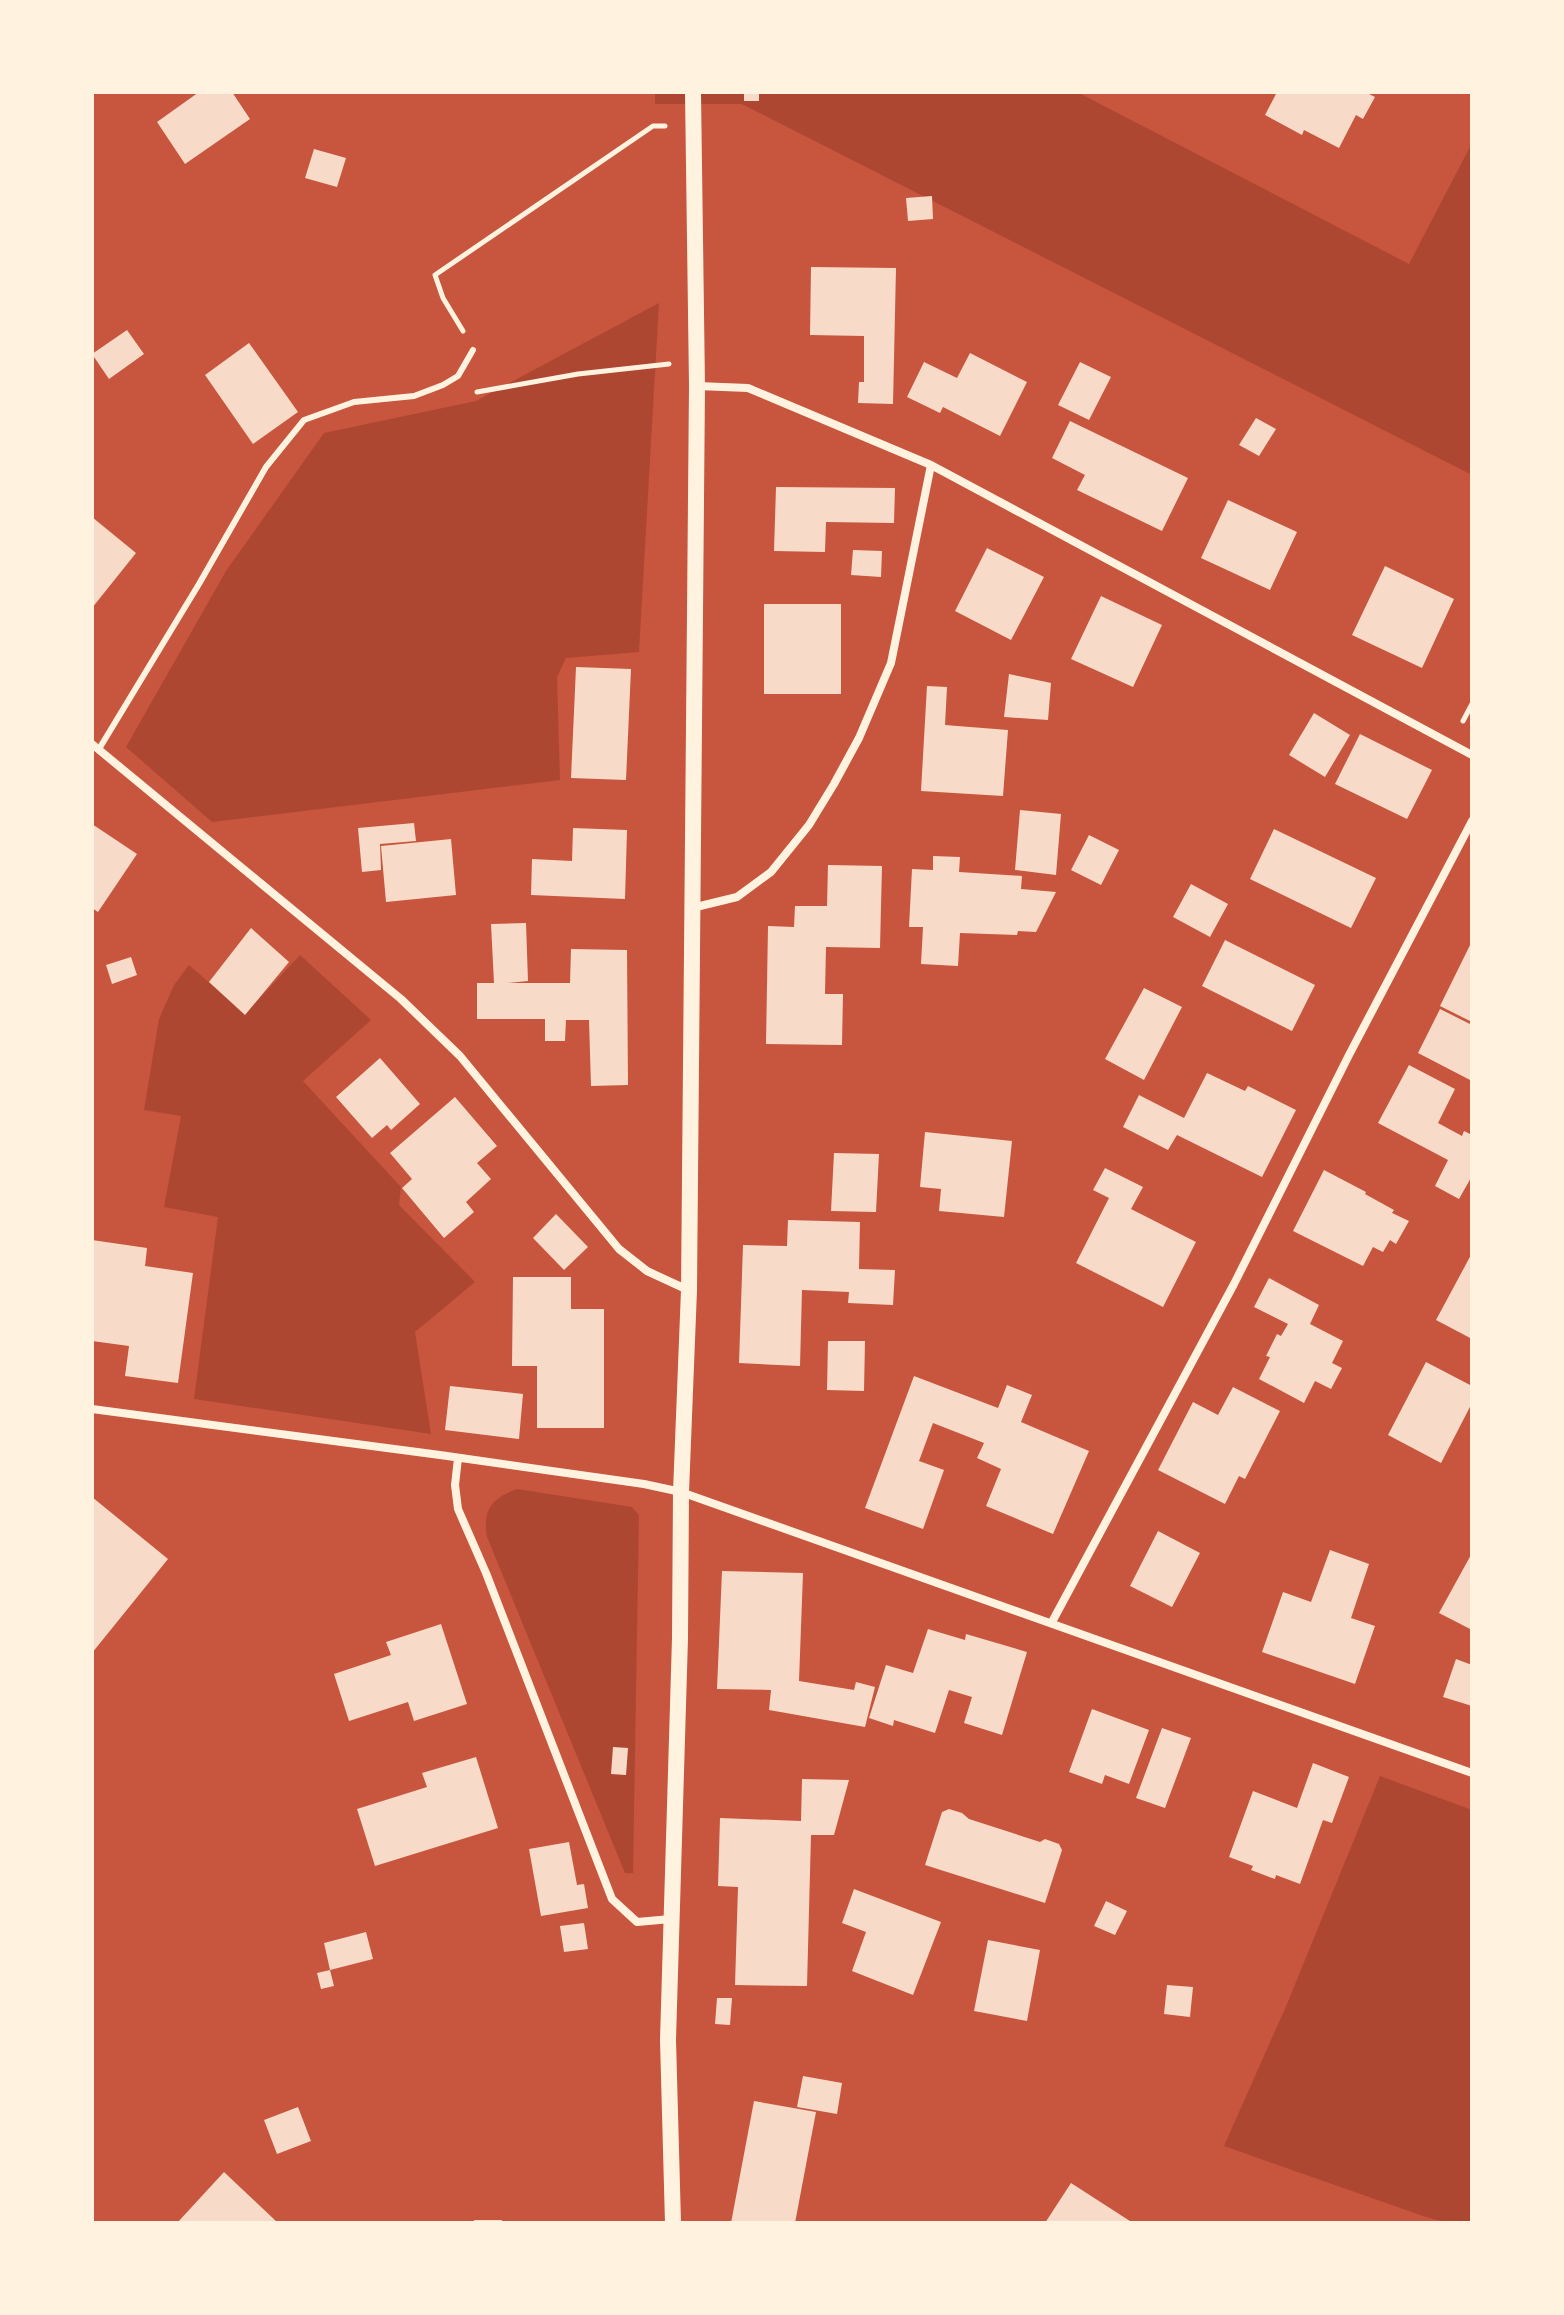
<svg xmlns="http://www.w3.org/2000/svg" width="1564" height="2315" font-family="'Work Sans',sans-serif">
<rect width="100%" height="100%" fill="#c8553d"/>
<!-- green -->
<path fill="#ae4732" d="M655 92H1077L1409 264 1472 143V475L742 104H655Z
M659 303 639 652 566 658 557 677 560 780 212 822 126 747 226 571 324 433 476 401Z
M300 955 371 1020 303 1081 401 1187 399 1205 475 1282 415 1332 431 1434 194 1399 218 1217 164 1207 181 1116 144 1110 159 1019 174 985 189 965 245 1014Z
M517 1489 632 1507 639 1515 633 1873H625L487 1537C482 1510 492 1498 517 1489Z
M1380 1776 1472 1810V2223H1448L1423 2216 1224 2146 1287 2004Z"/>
<!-- building -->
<path fill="#f7dbc8" d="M199 92H232L250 119 185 164 157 122Z
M744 92H759V101H744Z
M1277 92H1365L1375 97 1363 119 1356 115 1339 148 1304 130 1302 135 1265 115Z
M314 149 346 158 337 187 305 178Z
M932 196 933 219 908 221 906 198Z
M811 267 896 268 893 404 858 403 859 382H864V336L810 335Z
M127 330 144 354 109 379 92 354Z
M249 343 298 412 253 444 205 375Z
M970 353 1027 382 1000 436 943 407 940 413 907 397 924 362 957 378Z
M1080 362 1111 377 1089 420 1058 405Z
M1256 418 1276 429 1259 456 1239 445Z
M1070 421 1188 478 1162 531 1077 490 1085 475 1052 458Z
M776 487 895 488 894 523 826 522 825 552 774 551Z
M1228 500 1297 532 1270 590 1201 558Z
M92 517 136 553 92 608Z
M987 548 1044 577 1011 640 955 611Z
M853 550 882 551 881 577 851 575Z
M1385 566 1454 599 1422 668 1352 635Z
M1101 596 1162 625 1133 687 1071 659Z
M764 604H841V694H764Z
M576 667 631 669 626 780 571 778Z
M1009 674 1051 683 1048 720 1004 717Z
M927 686 947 687 945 725 1008 730 1003 796 921 791Z
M1314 713 1350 735 1325 777 1289 755Z
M1360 734 1432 770 1407 819 1335 784Z
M1020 810 1061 814 1056 875 1015 870Z
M414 823 416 841 380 844 381 870 362 872 358 828Z
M92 824 137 854 98 912 92 908Z
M573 828 627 830 625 899 531 895 532 859 572 861Z
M1274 829 1376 878 1351 928 1250 879Z
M1089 835 1119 850 1101 885 1071 870Z
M451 839 456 895 386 902 381 846Z
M933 856 960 857 959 872 1022 876 1021 889 1056 892 1036 932 1018 931 1017 935 960 933 958 966 921 964 923 927H909L912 869 933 870Z
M828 865 882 866 880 948 826 947 825 994H843L842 1045 766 1044 768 926 794 927 795 906H827Z
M1191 884 1228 904 1210 937 1173 917Z
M526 923 528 981 507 983H570L571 949 627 950 628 1085 591 1086 589 1020H566L565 1041H545V1019H477V983H494L491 924Z
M251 928 289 962 245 1015 209 982Z
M1225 940 1315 985 1292 1031 1202 986Z
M1472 941V1022L1440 1006Z
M131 957 137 975 112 984 106 965Z
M1144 988 1182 1007 1144 1080 1105 1059Z
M1440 1009 1472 1025V1081L1418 1053Z
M380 1058 420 1104 391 1130 387 1125 372 1138 336 1097Z
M1409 1065 1455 1089 1438 1123 1462 1136 1464 1131 1472 1135V1176L1459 1199 1435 1186 1448 1160 1378 1123Z
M1207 1073 1245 1091 1248 1086 1296 1110 1262 1177 1177 1135 1168 1150 1123 1127 1139 1095 1184 1118Z
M455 1097 497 1146 477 1163 491 1179 466 1202 474 1212 444 1238 402 1188 412 1179 390 1153Z
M925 1132 1012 1141 1004 1217 939 1211 941 1189 920 1187Z
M834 1153 879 1154 876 1212 831 1211Z
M1105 1168 1143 1187 1131 1209 1196 1242 1163 1307 1076 1263 1109 1198 1093 1190Z
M1324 1170 1366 1192 1365 1194 1394 1210 1392 1213 1409 1221 1396 1244 1390 1240 1383 1252 1373 1247 1363 1266 1293 1231Z
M556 1214 588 1247 564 1270 533 1238Z
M788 1220 860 1222 859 1269 895 1270 893 1305 848 1303 849 1292 802 1290 800 1366 739 1363 743 1245 787 1246Z
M92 1240 147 1248 145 1266 193 1273 178 1383 125 1376 129 1346 92 1341Z
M1472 1253V1339L1436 1320Z
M513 1277H571V1309H604V1428H537V1366H512Z
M1269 1278 1319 1305 1310 1324 1343 1341 1332 1363 1342 1368 1331 1389 1315 1381 1304 1403 1259 1379 1270 1357 1266 1356 1277 1334 1281 1336 1288 1324 1254 1307Z
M828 1341H865L864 1391 827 1390Z
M1426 1362 1472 1386V1403L1441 1463 1388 1435Z
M914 1376 998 1408 1007 1385 1032 1395 1021 1422 1089 1451 1053 1534 986 1506 1001 1469 977 1458 984 1443 933 1423 919 1461 944 1470 923 1529 865 1508Z
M450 1386 523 1394 519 1439 445 1430Z
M1233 1387 1280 1411 1245 1479 1239 1476 1225 1504 1158 1470 1193 1402 1218 1415Z
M92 1497 168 1559 92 1653Z
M1158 1531 1200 1553 1172 1607 1130 1586Z
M1330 1550 1369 1564 1351 1618 1375 1626 1355 1684 1262 1652 1283 1592 1311 1602Z
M1472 1553V1630L1439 1613Z
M722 1571 803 1573 799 1681 854 1690 856 1682 875 1687 865 1727 769 1710 771 1690 717 1689Z
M441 1624 467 1704 414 1721 408 1702 349 1721 334 1674 391 1655 386 1642Z
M928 1629 965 1640 966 1634 1027 1652 1002 1735 964 1723 972 1697 949 1690 935 1733 894 1720 893 1726 869 1718 886 1665 913 1673Z
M1456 1659 1472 1665V1706L1443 1697Z
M1092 1709 1149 1730 1129 1784 1105 1775 1102 1784 1069 1772Z
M1162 1728 1191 1738 1165 1808 1136 1798Z
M613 1747 628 1748 626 1775 611 1774Z
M476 1757 498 1828 375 1866 357 1809 427 1787 422 1773Z
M1313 1763 1349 1777 1332 1823 1323 1820 1300 1884 1276 1875 1275 1879 1251 1870 1253 1866 1229 1857 1253 1791 1297 1808Z
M802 1779 849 1780 834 1835H811L807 1986 735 1985 738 1887 718 1886 720 1818 801 1821Z
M949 1809 962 1813 969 1819 1037 1841 1040 1842 1045 1839 1059 1844 1062 1850 1045 1903 925 1865 942 1812Z
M569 1842 577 1885 584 1884 588 1908 541 1916 529 1849Z
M854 1889 941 1922 913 1995 852 1971 866 1932 842 1923Z
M1106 1901 1127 1911 1115 1935 1094 1926Z
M584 1923 588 1949 564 1952 560 1926Z
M366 1932 373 1959 330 1970 324 1943Z
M988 1940 1040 1950 1027 2021 974 2011Z
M330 1970 334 1986 321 1989 317 1973Z
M1167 1985 1193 1987 1190 2017 1164 2014Z
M717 1998H732L730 2025 715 2024Z
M803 2076 842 2083 837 2114 797 2107Z
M754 2101 816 2112 795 2223H731Z
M298 2107 311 2141 277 2154 264 2120Z
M224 2172 278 2223H177Z
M1071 2183 1133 2223H1045Z
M474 2220H502V2223H474Z"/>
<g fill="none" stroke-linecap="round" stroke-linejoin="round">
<!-- path -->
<path stroke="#fff3e0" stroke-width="5" d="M463 331 443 298 435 275 653 126H665
M477 392 578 374 669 364
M1463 721 1472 704"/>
<!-- service -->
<path stroke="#fff3e0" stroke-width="6" d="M99 749 199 584 266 467 304 420 354 402 414 396 443 385 458 376 473 350"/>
<!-- minor -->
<path stroke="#fff3e0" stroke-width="8" d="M697 386 748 388 931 465 1472 755
M92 744 401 999 460 1056 619 1249 647 1271 688 1290
M692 908 737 897 771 872 809 825 834 784 859 738 891 663 931 465
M92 1409 440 1455 644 1484 681 1492 1472 1773
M458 1458 455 1485 458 1509 486 1573 612 1899 637 1922 671 1919
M1052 1622 1234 1284 1349 1055 1472 821"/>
<!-- secondary -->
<path stroke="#fff3e0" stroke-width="16" d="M673 2223 668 2040 680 1638 681 1492 689 1290 697 386 693 92"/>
</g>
<!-- border -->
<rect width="1564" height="2315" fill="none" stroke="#fff3e0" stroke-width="188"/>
</svg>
